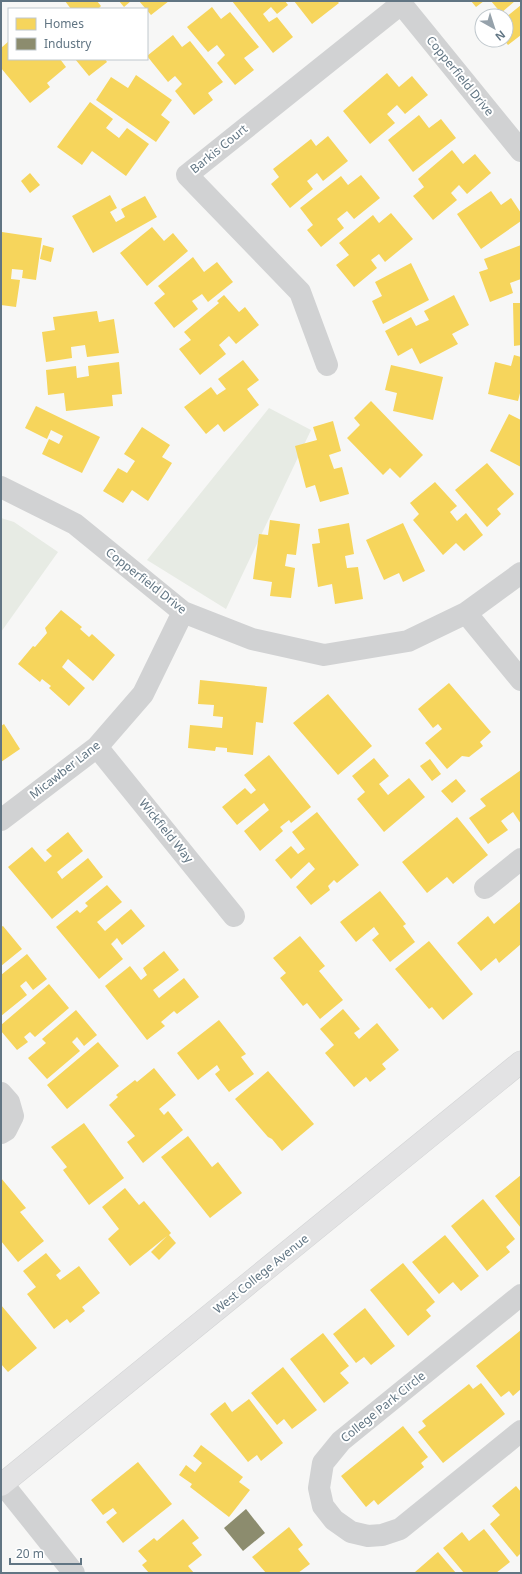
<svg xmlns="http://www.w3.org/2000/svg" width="522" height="1574" font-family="'Noto Sans',sans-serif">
<rect width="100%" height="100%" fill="#f7f7f6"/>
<!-- green -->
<path fill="#e7ebe4" d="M269 408 311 430 226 609 147 560Z
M1 518 14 522 58 552 1 632Z"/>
<!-- homes -->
<path fill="#f6d55c" d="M65 1H97L101 6 98 9H71Z
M119 1H131L124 7Z
M139 1H169L151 15Z
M232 1H285L288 5 277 14 271 7 263 14 269 22 277 17 293 37 273 53Z
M294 1H337L339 3 312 24Z
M471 1H484L476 7Z
M491 1H515L501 13Z
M521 5V35L508 45 504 40H506V17Z
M212 7 221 19 230 12 259 47 244 58 254 70 235 85 217 63 225 55 217 45 208 52 187 27Z
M173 35 182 47 190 41 223 82 208 93 213 100 194 115 175 91 182 84 175 76 168 82 147 56Z
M9 41V59H60L66 67 47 83 50 87 30 103 1 68V48Z
M75 59H105L107 62 89 76Z
M387 73 399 87 412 76 428 95 405 114 397 105 387 114 395 123 370 144 343 111Z
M136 75 172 100 161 115 170 122 156 142 96 100 111 77 128 88Z
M90 102 113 119 106 128 119 138 127 128 149 144 126 176 92 151 82 165 57 147Z
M419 115 429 128 441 119 456 138 413 172 388 140Z
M328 136 348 161 323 181 317 173 307 181 313 189 290 208 271 184 279 177 273 169 311 139 316 146Z
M452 150 463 164 475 154 491 173 467 194 459 185 451 193 457 200 433 220 413 196 424 187 418 179Z
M30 173 40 185 30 193 21 181Z
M361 175 380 198 354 219 347 211 337 219 344 228 321 247 307 230 313 225 300 208 341 176 348 185Z
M491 191 501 205 511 198 521 213V221L481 249 457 214Z
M110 195 117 208 110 212 116 222 125 217 121 209 145 196 157 217 93 253 72 216Z
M391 213 413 239 385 262 379 254 371 260 377 268 354 287 336 265 349 255 339 243 373 215 379 223Z
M152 227 164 241 173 233 188 251 147 286 120 253Z
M2 232 42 238 36 280 22 278 23 270 12 269 11 279 20 280 16 307 1 305Z
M43 245 54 248 51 262 40 259Z
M521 245V279L510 283 513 293 490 302 479 272 488 269 484 259Z
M193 257 204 272 217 262 233 282 208 302 202 294 192 301 198 309 174 328 154 303 165 294 158 286Z
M411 263 429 300 383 324 372 301 382 296 375 282Z
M224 295 239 312 245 307 259 325 236 344 229 336 219 345 226 354 200 375 179 349 191 340 184 332 219 303 217 301Z
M454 295 469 325 452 334 458 344 420 364 412 348 398 356 385 331 411 317 416 326 429 320 424 311Z
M513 303H521V345L514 346Z
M97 311 99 322 114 319 119 353 87 357 85 345 71 347 72 358 46 362 42 332 55 330 53 317Z
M514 355 521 357V389L518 401 488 394 495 362 511 366Z
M243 360 259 380 247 389 259 405 224 432 218 424 206 434 184 407 211 387 217 395 226 389 218 379Z
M119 362 122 394 112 395 113 406 66 411 64 393 48 395 46 370 76 366 77 378 89 376 88 366Z
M391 365 443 377 433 420 393 411 397 393 385 390Z
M371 401 423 455 400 478 390 468 383 475 347 438 360 425 354 418Z
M36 406 100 437 82 473 42 454 49 439 59 444 63 436 51 430 47 439 25 428Z
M509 414 521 420V467L490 451Z
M333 421 341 451 329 455 334 469 342 467 349 494 320 502 315 485 306 488 295 446 317 440 313 427Z
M142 427 170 445 162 457 172 463 148 501 132 490 123 503 103 491 118 468 127 473 135 461 124 454Z
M487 463 514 494 497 509 501 514 487 527 455 490Z
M435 482 457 506 450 512 457 521 466 513 483 535 464 551 456 543 443 555 413 520 419 514 410 503Z
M270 520 300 524 296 555 287 554 285 566 295 568 291 598 270 596 272 582 253 579 259 534 268 535Z
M349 523 354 554 345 556 347 568 358 567 363 599 335 604 332 584 318 587 312 544 320 543 318 529Z
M403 523 425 571 403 582 399 573 384 580 366 540Z
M61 610 82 627 80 629 89 637 92 634 115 655 93 681 68 659 62 667 85 688 69 706 49 688 51 686 42 679 40 682 18 664 33 646 35 647 47 633 45 628Z
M200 680 267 687 263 723 256 722 253 755 227 752V748L216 747 215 751 188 748 190 725 222 728 223 717 213 716 214 705 198 704Z
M449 683 491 732 480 742 483 746 469 757 462 756 447 769 425 743 442 729 438 724 433 728 418 709Z
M328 694 372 746 338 775 293 723Z
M4 724 20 749 1 762V726Z
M269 755 311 807 291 823 289 820 280 827 283 831 260 851 244 831 269 810 264 803 237 825 222 807 245 788 251 794 256 790 244 775Z
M374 758 389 776 379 784 388 795 409 778 425 797 384 832 357 799 365 792 352 776Z
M430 759 441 774 432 781 420 766Z
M521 770V824L513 812 501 821 508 830 488 844 469 818 486 806 480 799Z
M456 779 466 791 452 803 441 791Z
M317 812 359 865 337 883 334 880 328 886 330 890 311 905 296 887 315 869 309 862 291 879 275 860 291 846 298 854 305 849 292 832Z
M457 817 488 855 453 884 447 877 427 893 402 862Z
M68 832 83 851 57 872 62 879 88 858 103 877 52 919 8 867 32 847 45 862 52 856 46 850Z
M107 885 122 902 97 922 105 931 131 909 145 926 122 945 117 938 111 944 123 959 99 979 56 927 77 910 80 913 88 906 85 903Z
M380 891 406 924 403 926 415 942 390 962 372 940 379 934 374 927 356 942 340 922Z
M521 901V944L499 963 496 958 481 971 457 943 488 916 494 924Z
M3 926 22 949 1 966V927Z
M300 936 325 966 319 971 343 1000 320 1019 307 1003 303 1006 280 978 286 973 273 958Z
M429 941 473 994 443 1020 432 1007 429 1009 395 969Z
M164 951 179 970 153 990 159 998 184 978 199 997 177 1014 174 1011 161 1022 165 1026 147 1040 105 986 130 966 141 980 147 975 143 968Z
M27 954 47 979 33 990 26 981 20 986 27 995 1 1016V975Z
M49 984 69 1008 35 1037 30 1032 24 1037 28 1042 17 1050 1 1031V1025Z
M343 1009 360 1029 354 1033 359 1039 377 1023 399 1050 382 1064 386 1069 370 1082 366 1077 354 1087 325 1053 334 1045 320 1029Z
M76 1010 97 1035 84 1046 77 1037 72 1042 80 1051 47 1079 28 1058 46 1043 42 1039Z
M219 1020 246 1054 241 1057 254 1074 229 1092 215 1074 220 1070 217 1065 198 1080 177 1053Z
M98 1042 119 1066 67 1109 47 1085Z
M154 1068 176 1095 159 1109 164 1115 168 1111 183 1130 143 1163 127 1142 135 1136 109 1105 118 1097 116 1095 135 1080 137 1082Z
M268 1071 314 1124 282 1151 272 1139 268 1137 235 1099Z
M84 1123 124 1178 89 1205 63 1170 67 1167 51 1147Z
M188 1136 212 1167 218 1162 242 1193 210 1218 161 1157Z
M521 1175V1228L495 1196Z
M1 1178 26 1208 20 1212 44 1241 18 1262 1 1241Z
M125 1188 139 1205 144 1201 171 1233 169 1235 176 1243 159 1260 151 1252 167 1236 130 1266 108 1239 119 1229 102 1207Z
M483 1199 515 1239 506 1247 510 1252 487 1271 451 1226Z
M445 1235 479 1276 461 1291 453 1282 439 1294 412 1262Z
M46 1253 61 1271 56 1275 60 1280 79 1266 100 1293 82 1307 85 1311 70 1323 67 1319 54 1329 27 1294 36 1287 23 1271Z
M403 1263 435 1302 426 1310 431 1316 408 1336 370 1290Z
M1 1305 37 1348 8 1372 1 1364Z
M365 1308 395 1346 371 1365 364 1357 356 1363 333 1334Z
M521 1330V1389L513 1396 509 1391 501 1397 476 1366Z
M323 1333 349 1366 340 1373 349 1383 324 1403 290 1359Z
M283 1367 317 1410 292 1429 284 1419 277 1425 251 1393Z
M481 1383 505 1414 443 1463 418 1432 426 1426 422 1421 469 1384 473 1389Z
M249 1399 283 1443 261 1461 257 1455 248 1462 210 1414 225 1402 232 1412Z
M403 1426 428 1457 421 1463 424 1467 378 1505 374 1500 366 1507 341 1476Z
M201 1445 243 1477 239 1482 250 1490 229 1517 190 1487 192 1484 179 1475 186 1465 195 1472 202 1463 193 1456Z
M138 1462 172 1504 123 1543 106 1522 117 1513 113 1508 103 1515 91 1500Z
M516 1486 521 1492V1553L517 1557 490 1524 500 1515 492 1506Z
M183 1519 199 1538 192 1543 202 1555 188 1566 194 1573H149L142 1565 147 1561 138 1551 154 1538 157 1541Z
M289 1527 303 1545 298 1549 310 1564 298 1573H266L252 1557Z
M484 1529 510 1562 496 1573H464L443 1548 462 1532 469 1541Z
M438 1552 456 1573H416L415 1572Z"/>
<!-- industry -->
<path fill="#8c8c6e" d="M246 1509 265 1533 243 1551 224 1528Z"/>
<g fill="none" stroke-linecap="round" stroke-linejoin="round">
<defs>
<path id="major" d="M1 1485 521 1062"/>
</defs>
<!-- major casing -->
<use href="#major" stroke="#d3d4d5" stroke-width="23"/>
<!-- minor -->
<path stroke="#d1d2d3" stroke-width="22" d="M399 1 521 151
M327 365 300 292 187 175 401 4
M1 487 75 524 183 612 252 639 324 655 408 641 466 613 521 573
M466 613 521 680
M97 747 234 916
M1 820 97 747 143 694 183 612
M485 888 521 859
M1 1093 9 1102 13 1116 6 1130 1 1133
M521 1295 341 1441 323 1463 319 1488 323 1506 334 1520 351 1532 368 1536 382 1535 400 1529 521 1431
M3 1484 74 1573"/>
<!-- major -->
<use href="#major" stroke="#e3e3e4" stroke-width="22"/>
</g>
<g text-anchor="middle" stroke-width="4" stroke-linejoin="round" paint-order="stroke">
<!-- street labels -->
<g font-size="12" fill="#617583" stroke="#fff">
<text transform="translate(460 76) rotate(51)" y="4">Copperfield Drive</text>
<text transform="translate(219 149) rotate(-39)" y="4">Barkis Court</text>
<text transform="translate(146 581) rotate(38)" y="4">Copperfield Drive</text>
<text transform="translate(65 770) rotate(-38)" y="4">Micawber Lane</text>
<text transform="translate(166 831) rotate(51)" y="4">Wickfield Way</text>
<text transform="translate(261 1274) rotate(-39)" y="4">West College Avenue</text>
<text transform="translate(383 1407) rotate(-39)" y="4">College Park Circle</text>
</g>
</g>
<!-- border -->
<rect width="522" height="1574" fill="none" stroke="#617583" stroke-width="4"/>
<!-- legend -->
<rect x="8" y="8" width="140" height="52" fill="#ffffff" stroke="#c0c8cd"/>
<rect x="16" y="18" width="20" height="12" fill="#f6d55c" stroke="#c0c8cd"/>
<text x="44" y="28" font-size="12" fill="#617583">Homes</text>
<rect x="16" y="38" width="20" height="12" fill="#8c8c6e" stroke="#c0c8cd"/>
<text x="44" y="48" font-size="12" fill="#617583">Industry</text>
<!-- north arrow -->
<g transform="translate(494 28) rotate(141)"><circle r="19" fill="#ffffff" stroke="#c0c8cd"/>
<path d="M0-3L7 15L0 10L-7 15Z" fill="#96a2ab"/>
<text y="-6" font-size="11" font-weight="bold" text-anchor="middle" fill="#617583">N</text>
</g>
<!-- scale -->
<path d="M10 1558v6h71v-6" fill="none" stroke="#617583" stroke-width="2"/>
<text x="16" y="1558" font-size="12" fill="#617583" stroke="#ffffff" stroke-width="3" paint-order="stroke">20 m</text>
</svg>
